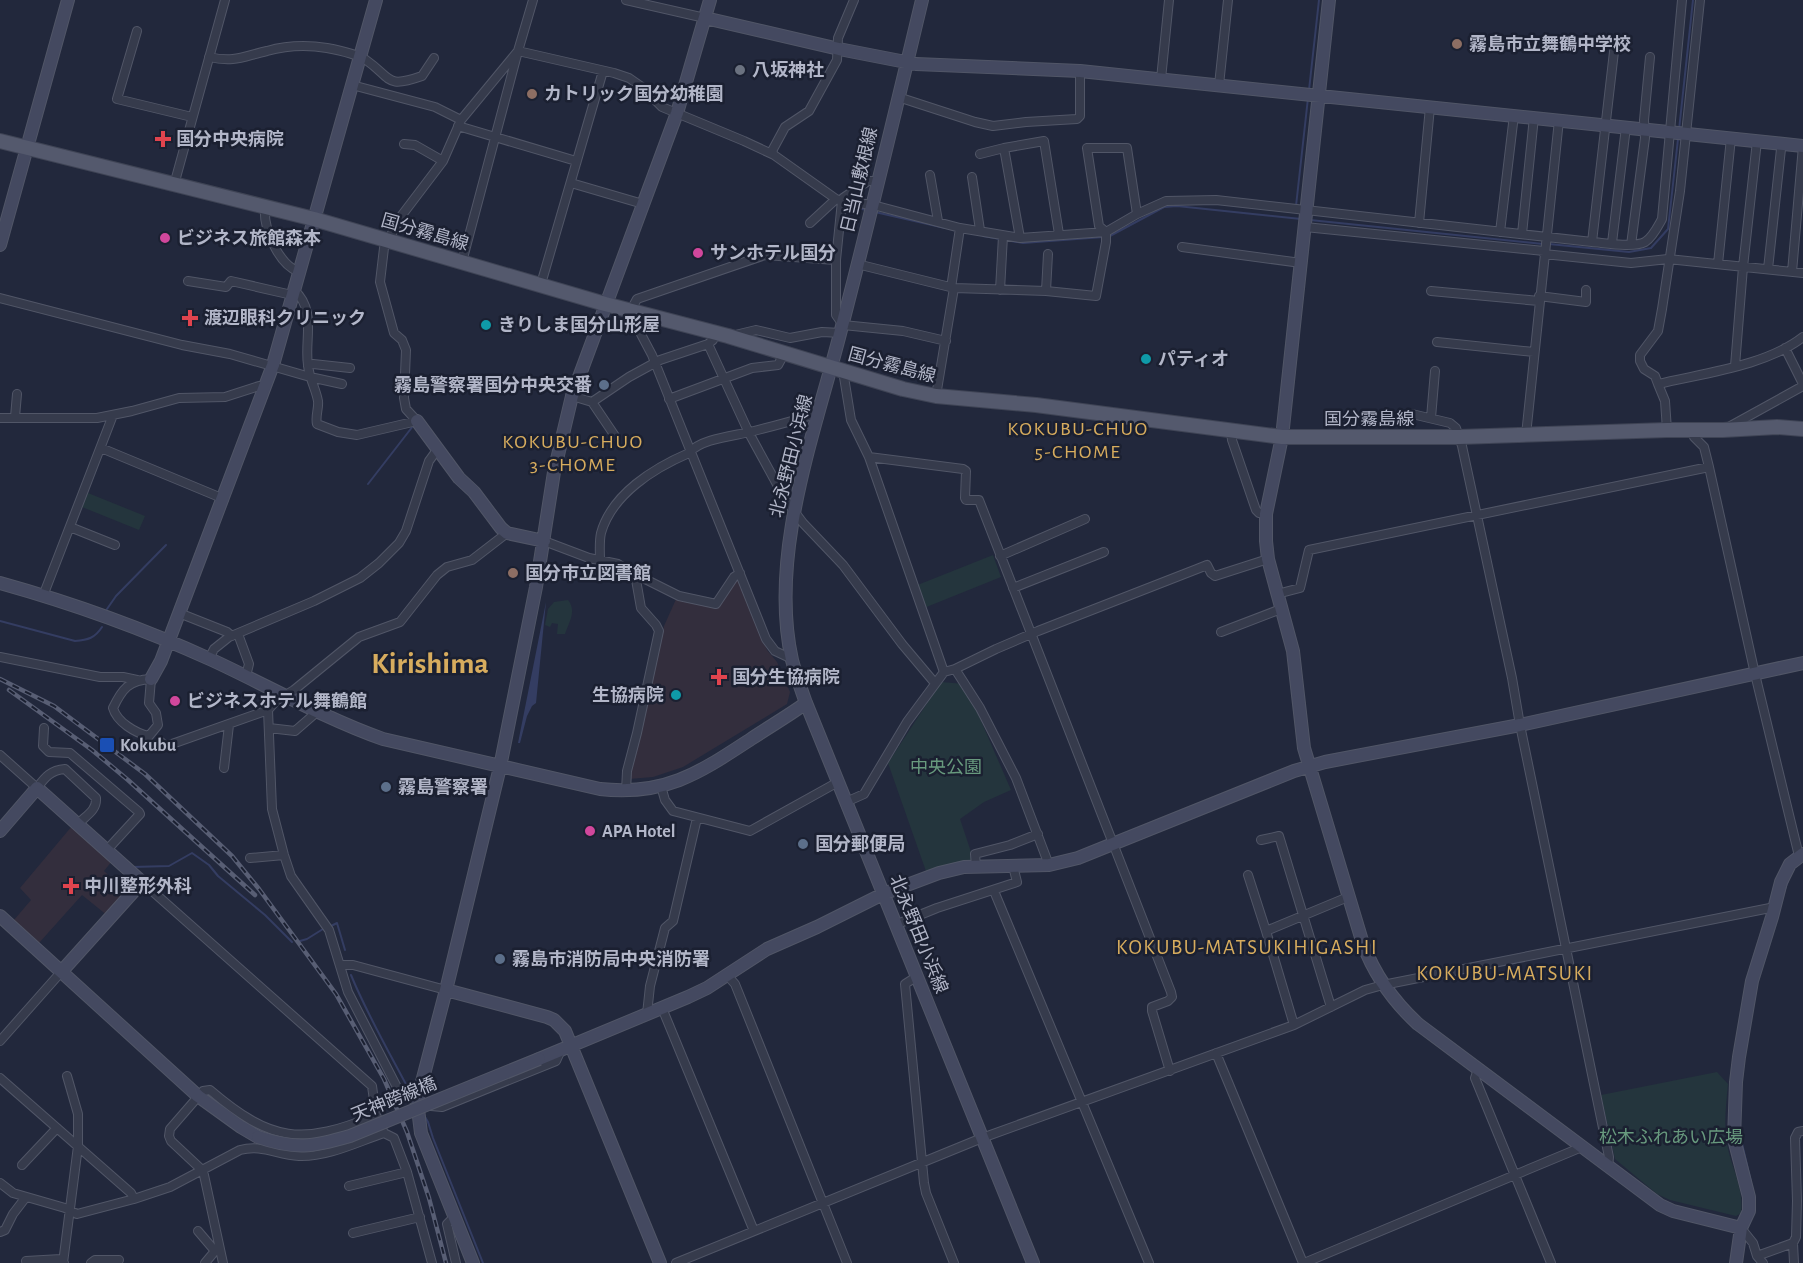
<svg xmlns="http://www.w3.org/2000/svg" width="1803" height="1263" font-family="'Alegreya Sans','Noto Sans JP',sans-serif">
<rect width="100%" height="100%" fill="#22283c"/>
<!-- medical -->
<path fill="#332e3d" d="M738 576 767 650 777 662 790 692 787 704 683 767 653 777 629 779 664 626 677 597 717 605Z
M72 826 112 861 104 871 128 893 108 916 82 895 39 943 14 920 31 900 20 888Z"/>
<!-- green -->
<path fill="#24353d" d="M88 493 145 516 139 530 82 507Z
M993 555 1001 577 924 608 915 586Z
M568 600C577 611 569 622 565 634H557L558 624 552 623 550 627 545 625 548 609 554 602Z
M941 682 965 684 1011 790 984 802 960 819 974 861 928 877 888 763Z
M1717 1072 1728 1084C1726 1106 1723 1128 1728 1149 1733 1171 1744 1190 1741 1213L1736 1216 1670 1200 1657 1194 1615 1159 1601 1095Z"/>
<!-- water -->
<path fill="#343d62" d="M546 602 536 703 532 706 527 716 520 743H518Z"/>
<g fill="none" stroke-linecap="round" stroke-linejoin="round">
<!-- stream -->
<path stroke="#343d62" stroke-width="2" d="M1309 90 1319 0
M1679 130 1693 0
M846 205 866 210
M1296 206 1308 98
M875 212 945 228
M1310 220 1543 244
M983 236 1023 243 1103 237
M1108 237 1164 207 1177 206 1301 219
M1549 244 1629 252 1651 248 1668 229 1678 139
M368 484 413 426
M107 609 116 596 166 545
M0 621 75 641C88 640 95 638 102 627
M132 867 169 866 192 853 209 865 218 876 265 915 292 942
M1784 892 1788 881
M331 926 337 923 345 950
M300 941 307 939 323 929
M351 975C367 1014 389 1052 409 1090
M425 1117 428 1122 433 1138 483 1263
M1740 1135 1751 1182"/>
<defs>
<path id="street" d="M626 0 705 18
M137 31 117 99 192 117
M209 57C235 63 244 56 267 51 285 46 308 45 327 48 338 50 356 54 366 60 392 78 385 89 422 76L434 58
M1161 79 1169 0
M352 85 435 107 461 120
M1219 85 1228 0
M898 97 975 122 993 126 1026 122 1077 119 1080 116V71
M458 126 576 161
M404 144 415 145 443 161
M980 154 1004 148
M774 155 772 151 785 127 809 111 837 60 838 38 854 0
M930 175 938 221
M972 177 980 230
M571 183 643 204
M174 185 225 0
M842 201 873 205 960 228 1020 238 1106 232 1137 214 1166 201 1216 200 1592 242C1605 243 1634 248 1645 242 1653 237 1658 226 1662 219L1682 0
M842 201 843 198 868 181H877
M265 207C263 228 278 264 299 272
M810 223 836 199
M1419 223 1430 107
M1305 227 1544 251
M1500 232 1514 115
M1522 234 1534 117
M1020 238 1004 148 1044 141 1059 234
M1592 242 1615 43
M1612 243 1626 127
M1631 245 1645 138 1644 120 1650 57
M1182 247 1301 263
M1544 254 1631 263 1668 259 1803 273
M462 262 518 51 533 0
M857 264 954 288 1046 291 1096 296 1106 242V232L1099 226 1087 148H1127L1137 214
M1718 264 1731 138
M1768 269 1781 149 1779 143
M1792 272 1803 146
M188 281 226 287 231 281 292 295
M541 284 603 71
M951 288 960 228
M294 290C317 310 304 340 308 365 309 378 316 389 318 401 319 409 315 416 317 424L338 432 357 435 417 421
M1000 290 1003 236
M1046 291 1048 254
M1431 291 1539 301
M1539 296 1586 302V290
M0 298 182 345 230 354 310 377 342 384
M731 336 756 330 790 338 822 332 841 333
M1437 342 1534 352
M708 344 749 433 785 499 803 523 843 565 902 644 934 682
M1785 348 1803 384
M308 366 313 364 350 368
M1735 366 1743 267 1757 141
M843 371 851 420 869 457 944 672
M1658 384C1704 373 1766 366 1803 337
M572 396 592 402 629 377 660 360 708 344 713 340 715 334
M936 396 954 288
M669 399 752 368 778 365 784 354
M592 402 615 436
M1412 414 1450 423 1456 428 1462 446 1512 678 1520 725 1609 1157 1608 1167
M15 417 17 394
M0 418H97L132 411 179 398 225 397 259 386 266 387
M1431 418 1435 371
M417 421 406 409 404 398 406 350 402 340 394 333 380 282 384 248 402 215 443 161 461 120 518 51 614 73 629 78 642 87 662 107 744 141 774 155 836 199 842 201 836 260V315L843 325 903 331 946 341
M1727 428 1803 386
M1694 429V437L1704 447 1709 467 1755 674 1799 856
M1667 430 1665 401 1658 384 1655 376 1644 369 1640 361V355L1658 331 1662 309 1680 191 1700 0
M1231 432 1232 440 1256 510 1259 513 1266 514
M1526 435 1559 120
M101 448 224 499
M869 457 963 469 966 471 965 498 966 500H979L1171 992 1172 997 1168 1001 1152 1007V1011L1170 1071
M70 527 115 545
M544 541 589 558 618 564 635 574 641 608 656 625 659 631 637 733 627 771 626 791
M1000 556 1085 519
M600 561C600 552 599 542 601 533 612 494 654 468 689 453 700 439 733 436 750 432 770 427 789 422 809 416L819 417
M635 574 679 596 716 604 734 577 740 573
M1013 588 1104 552
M1277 594 1300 588 1309 550 1709 467
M43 596 113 415
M179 613 227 632 232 636
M1221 632 1281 609
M238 634 249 664 246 676
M0 657 100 677H123L137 680
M209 659 214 649 229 637 314 601 360 578 379 563 399 543 406 531 429 461 437 450
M792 659 775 651 766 639 652 355 634 321 631 310 637 299 765 255 836 260
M955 669 980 708 1016 778 1049 865
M151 679 149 703 156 713 158 725 149 736C135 733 117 722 113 708 122 689 129 680 151 679Z
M268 710 272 809 284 855 291 876 329 930 348 992 401 1095 431 1106 442 1107 556 1061 561 1050
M44 728 43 746 49 752 70 753 139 812 140 814 106 851
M269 728 295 731 318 711
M161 742 165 746 172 744 268 710 276 701 294 690 359 637 400 622 437 575 447 567 472 560 507 533
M0 755 37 788C45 777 51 770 65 769L96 798C97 811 85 816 77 825
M224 768 229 725
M661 786 665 800 673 811 750 831 838 782
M846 802 864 794 907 722 944 672 955 669 996 649 1038 631 1197 569 1207 565 1211 573 1215 576 1268 559
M1261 840 1279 836 1331 1007
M250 858 284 855
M976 867 975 854 1010 845 1038 834
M1248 875 1266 931
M142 882 372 1086 376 1115 384 1133 394 1138 407 1172 432 1263
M994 891 1149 1263
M895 925 937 908 1017 882 1013 866
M340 965H353L446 990
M726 974 735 984 847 1263
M916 977 905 984 924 1183 926 1193 954 1263
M662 1008 754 1231
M647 1014 650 986 665 928 673 921 697 818
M1294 1025 1266 931 1348 897
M0 1041 62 971
M1216 1053 1303 1263
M1478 1069 1475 1078 1551 1263
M0 1078 131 1193 134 1199 170 1187 240 1150C262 1144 277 1155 299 1156 328 1157 357 1142 384 1133
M22 1165 57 1128
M0 1183 13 1193 65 1208 77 1214 134 1199
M349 1186 407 1172
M454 1217 447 1224 456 1263
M1741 1228 1753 1243 1757 1256 1763 1263
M198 1231 215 1251
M0 1232 5 1230 13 1214 26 1197
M353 1233 420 1217
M1757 1256 1793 1243
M26 1261 61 1259 64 1263
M63 1263 78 1146V1114L67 1076
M91 1263 95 1260H119
M205 1263 215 1251 220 1250
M223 1263 204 1175 202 1170 171 1141 169 1136 170 1129 203 1091 210 1090C271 1142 302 1146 376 1115
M676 1263 982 1138 1294 1025 1365 990 1383 985 1775 907
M1304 1263 1582 1147
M1794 1263 1793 1243 1796 1237 1797 1201 1795 1138 1798 1132 1803 1131"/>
<path id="secondary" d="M922 0C896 109 870 218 842 326 816 430 768 553 792 660 796 675 801 689 806 703L1033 1263
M1329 0 1282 437 1266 514V541L1268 559 1293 651 1304 748 1363 944C1375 976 1393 1001 1418 1024L1660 1205 1673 1211 1741 1228
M705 18 839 49 916 64 1080 71 1803 146
M0 245 68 0
M417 421 459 478 474 492 501 528 507 533 544 541
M0 583C72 603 144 629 212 660 268 686 324 718 383 739L600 789C666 796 699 773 751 739 769 727 788 716 806 703
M151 679 161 661 273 365 376 0
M0 831 37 788 142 882 62 971
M0 916 198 1096 241 1127 258 1137
M446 990 547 1017 554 1020 565 1031 660 1263
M539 1059 688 997 707 988 767 949 817 927 883 894 939 873 964 867 1049 865 1078 858 1294 771 1325 762 1520 725 1803 663
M473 1263 421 1133 417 1101 446 990 500 767 536 587 554 472 572 396 677 113 710 0
M1736 1263 1741 1228 1749 1211V1197L1734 1139 1736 1082 1739 1057 1752 981 1772 917 1781 882 1790 864 1803 854"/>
<path id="primary" d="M0 141 314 219 605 304 728 336 903 389 936 396 1036 405 1282 437H1459L1667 430H1723L1777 427 1803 429"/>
</defs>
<!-- street casing -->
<use href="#street" stroke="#515667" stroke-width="10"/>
<!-- secondary casing -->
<use href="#secondary" stroke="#515667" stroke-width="14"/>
<!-- primary casing -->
<use href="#primary" stroke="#3f4455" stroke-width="16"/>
<!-- street -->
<use href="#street" stroke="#363b4c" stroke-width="8"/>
<!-- secondary -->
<use href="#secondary" stroke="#444960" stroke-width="12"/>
<!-- primary -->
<use href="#primary" stroke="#54596d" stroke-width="14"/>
<defs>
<path id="rail" d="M0 679 54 706 145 774 232 856 259 889 336 994 384 1079 407 1132 429 1198 446 1263
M9 690 92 750 128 780 255 895"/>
</defs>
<!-- rail casing -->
<use href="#rail" stroke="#585e74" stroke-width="4.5"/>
<!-- rail -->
<use href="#rail" stroke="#1b2031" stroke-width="2" stroke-dasharray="7" stroke-linecap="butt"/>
<defs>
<path id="secondary-bridge" d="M258 1137C296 1150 312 1147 350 1136L539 1059"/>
</defs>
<!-- secondary-bridge casing -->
<use href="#secondary-bridge" stroke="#515667" stroke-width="14" stroke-linecap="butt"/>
<!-- secondary-bridge -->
<use href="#secondary-bridge" stroke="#444960" stroke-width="12"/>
</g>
<!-- markers -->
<g fill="#8d6e63" stroke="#1b2031" stroke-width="2">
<circle cx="1457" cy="44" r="6"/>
<circle cx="532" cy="94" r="6"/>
<circle cx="513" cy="573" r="6"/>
</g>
<circle fill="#6b7280" stroke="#1b2031" stroke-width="2" cx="740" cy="70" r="6"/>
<g fill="#e0444e" stroke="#1b2031" stroke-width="2">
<path d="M160 130h6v6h6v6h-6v6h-6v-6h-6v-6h6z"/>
<path d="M187 309h6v6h6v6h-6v6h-6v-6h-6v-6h6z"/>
<path d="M716 668h6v6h6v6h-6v6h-6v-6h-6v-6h6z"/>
<path d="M68 877h6v6h6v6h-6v6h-6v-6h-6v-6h6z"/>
</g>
<g fill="#d1479c" stroke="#1b2031" stroke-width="2">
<circle cx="165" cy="238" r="6"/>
<circle cx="698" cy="253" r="6"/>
<circle cx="175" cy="701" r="6"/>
<circle cx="590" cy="831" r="6"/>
</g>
<g fill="#0f9aa8" stroke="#1b2031" stroke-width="2">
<circle cx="486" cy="325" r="6"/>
<circle cx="1146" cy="359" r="6"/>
<circle cx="676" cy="695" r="6"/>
</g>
<g fill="#5c6f8a" stroke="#1b2031" stroke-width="2">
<circle cx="604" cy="385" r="6"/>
<circle cx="386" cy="787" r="6"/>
<circle cx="803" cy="844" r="6"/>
<circle cx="500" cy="959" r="6"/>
</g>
<rect fill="#1a4fb4" stroke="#1b2031" stroke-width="2" x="99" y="737" width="16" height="16" rx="3"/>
<g text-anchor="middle" stroke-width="5" stroke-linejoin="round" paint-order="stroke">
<!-- poi labels -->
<g font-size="18" font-weight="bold" fill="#b2b6c8" stroke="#1b2031" text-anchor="start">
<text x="1469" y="50">霧島市立舞鶴中学校</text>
<text x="752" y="76">八坂神社</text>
<text x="544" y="100">カトリック国分幼稚園</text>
<text x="176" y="145">国分中央病院</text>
<text x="177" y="244">ビジネス旅館森本</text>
<text x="710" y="259">サンホテル国分</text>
<text x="204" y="324">渡辺眼科クリニック</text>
<text x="498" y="331">きりしま国分山形屋</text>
<text x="1158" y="365">パティオ</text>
<text x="592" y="391" text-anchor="end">霧島警察署国分中央交番</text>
<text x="525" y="579">国分市立図書館</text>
<text x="732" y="683">国分生協病院</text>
<text x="664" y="701" text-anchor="end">生協病院</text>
<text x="187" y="707">ビジネスホテル舞鶴館</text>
<text x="120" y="751">Kokubu</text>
<text x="398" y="793">霧島警察署</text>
<text x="602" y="837">APA Hotel</text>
<text x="815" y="850">国分郵便局</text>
<text x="84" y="892">中川整形外科</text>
<text x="512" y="965">霧島市消防局中央消防署</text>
</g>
<!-- street labels -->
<g font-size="18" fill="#b2b6c8" stroke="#1b2031">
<text transform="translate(859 180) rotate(-77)" y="6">日当山敷根線</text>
<text transform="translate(425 232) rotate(16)" y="6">国分霧島線</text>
<text transform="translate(892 365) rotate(15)" y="6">国分霧島線</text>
<text x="1369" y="425">国分霧島線</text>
<text transform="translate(791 456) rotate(-76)" y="6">北永野田小浜線</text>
<text transform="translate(919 934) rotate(68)" y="6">北永野田小浜線</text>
<text transform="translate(394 1099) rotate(-22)" y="6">天神跨線橋</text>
</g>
<!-- park labels -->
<g font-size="18" fill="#689a7e" stroke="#1b2031">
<text x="946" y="773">中央公園</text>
<text x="1671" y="1143">松木ふれあい広場</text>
</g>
<!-- neighbourhood labels -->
<g font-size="20" letter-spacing="1.5" fill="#d7ac5e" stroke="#1b2031">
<text x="1078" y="435">KOKUBU-CHUO<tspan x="1078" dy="23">5-CHOME</tspan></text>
<text x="573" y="448">KOKUBU-CHUO<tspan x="573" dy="23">3-CHOME</tspan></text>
</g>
<!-- quarter labels -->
<g font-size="21" letter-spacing="1.5" fill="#d7ac5e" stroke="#1b2031">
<text x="1247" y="954">KOKUBU-MATSUKIHIGASHI</text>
<text x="1505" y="980">KOKUBU-MATSUKI</text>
</g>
<!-- town labels -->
<g font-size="30" font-weight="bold" fill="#d7ac5e" stroke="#1b2031">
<text x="430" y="673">Kirishima</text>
</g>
</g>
</svg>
